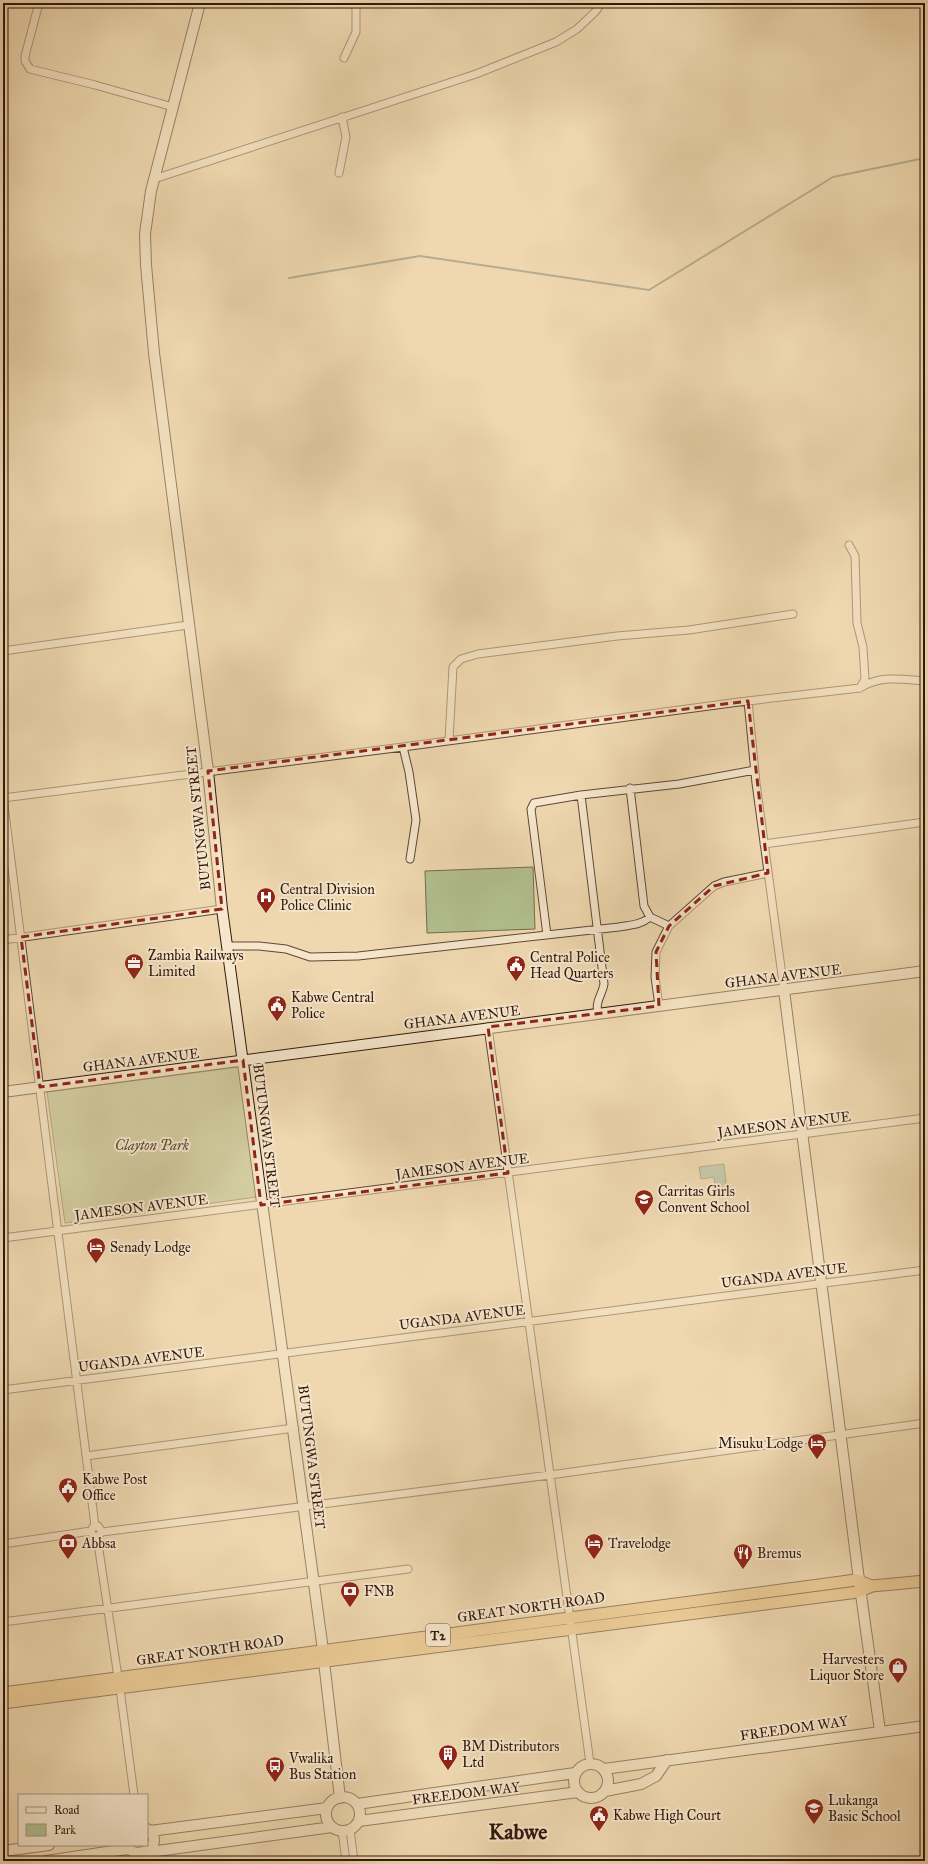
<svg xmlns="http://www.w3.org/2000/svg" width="928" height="1864" font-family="'IM FELL Great Primer',serif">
<rect width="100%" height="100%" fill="#efd8b0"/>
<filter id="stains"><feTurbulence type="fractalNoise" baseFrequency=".005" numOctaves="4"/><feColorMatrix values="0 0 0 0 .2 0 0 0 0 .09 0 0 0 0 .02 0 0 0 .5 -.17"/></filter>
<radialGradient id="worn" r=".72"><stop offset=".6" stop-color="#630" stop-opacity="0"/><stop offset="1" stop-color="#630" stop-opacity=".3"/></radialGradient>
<!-- green -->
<path fill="#b2c090" stroke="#726c4e" d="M533 867 535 929 427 933 425 871Z
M239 1067 257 1197 65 1223 47 1092Z"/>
<!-- water -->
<path fill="#9bbba6" stroke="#717968" d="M724 1164 727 1191 716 1192 714 1177 701 1179 699 1167Z"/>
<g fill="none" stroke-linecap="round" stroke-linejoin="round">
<!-- stream -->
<path stroke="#717968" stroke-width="2" d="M289 278 420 256 649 290 833 177 925 158"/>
<defs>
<path id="minor" d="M39 3 25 56V61L30 69 95 85 173 107
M344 58 356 32V3
M339 173 346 137 342 117
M154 179 476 74 556 42 577 29 596 11 601 3
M849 545 855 556 857 623 863 647 865 679 860 688
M3 651 188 625
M748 701 756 783 784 990
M449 740 453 667 461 659 478 654 617 636 689 630 793 614
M403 747 409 772 416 820 410 859
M630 788 644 906 650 917 669 926
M581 795 604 984C602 996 595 1000 598 1014
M3 797 95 1526
M3 798 403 747 739 702 860 688C881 675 901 679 925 681
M764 844 925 822
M547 935 531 809 534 803 581 795 679 784 755 770
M3 940 222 909
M228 946H259L286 949 310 957 358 956 619 927C630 925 641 925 650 917
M659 1006 655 977 656 952 669 926 714 886 724 882 768 873
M488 1027 590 1763
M3 1238 925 1118
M3 1390 925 1270
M86 1456 294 1428
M102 1532 98 1526 93 1527 91 1531 93 1536 97 1537 102 1532 550 1475 925 1423
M97 1537 118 1677
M3 1544 91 1531
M3 1622 408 1569
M120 1689 134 1795
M350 1830 354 1861
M342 1831 346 1861"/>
<path id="tertiary" d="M148 1853V1861"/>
<path id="secondary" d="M200 3 151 191 145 234 146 265 154 353 208 771 222 909 323 1650
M784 990 859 1580 880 1731
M3 1092 925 971
M324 1662 340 1798
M574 1781a17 17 0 1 1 34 0a17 17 0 1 1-34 0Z
M604 1769 925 1726
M605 1791 641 1784 656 1776 667 1760
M326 1814a17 17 0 1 1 34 0a17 17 0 1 1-34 0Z
M357 1804 575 1773
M359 1821 578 1792
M150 1831 327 1808
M126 1845C136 1864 168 1844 147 1829
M3 1851 49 1845
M150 1852 332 1827
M46 1861 127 1849"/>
<path id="trunk" d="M3 1693 856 1580 872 1586
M3 1703 858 1592 872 1586 925 1581"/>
</defs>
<!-- minor casing -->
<use href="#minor" stroke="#604734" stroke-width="9"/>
<!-- tertiary casing -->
<use href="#tertiary" stroke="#604734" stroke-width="10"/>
<!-- secondary casing -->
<use href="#secondary" stroke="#31170b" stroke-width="12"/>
<!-- trunk casing -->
<use href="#trunk" stroke="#31170b" stroke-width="13"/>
<!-- minor -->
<use href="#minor" stroke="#f5e6cc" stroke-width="7"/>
<!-- tertiary -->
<use href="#tertiary" stroke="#f5e6cc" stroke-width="8"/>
<!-- secondary -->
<use href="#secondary" stroke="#f5e6cc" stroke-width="10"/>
<!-- trunk -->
<use href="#trunk" stroke="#e8bc78" stroke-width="11"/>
</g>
<!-- marked area -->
<path d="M0 0H928V1864H0ZM748 701 768 873 714 886 669 926 656 952 659 1006 488 1027 508 1173 261 1205 243 1060 40 1087 21 937 222 909 208 771Z" fill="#efd8b0" fill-opacity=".55" fill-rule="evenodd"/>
<path fill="none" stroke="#8f2418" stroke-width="3" stroke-dasharray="8 5" stroke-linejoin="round" d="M748 701 768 873 714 886 669 926 656 952 659 1006 488 1027 508 1173 261 1205 243 1060 40 1087 21 937 222 909 208 771Z"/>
<!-- icons -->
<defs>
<symbol id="hospital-pin" viewBox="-11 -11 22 30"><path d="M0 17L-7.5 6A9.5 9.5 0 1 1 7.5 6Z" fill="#8f2418" stroke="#f5e6cc"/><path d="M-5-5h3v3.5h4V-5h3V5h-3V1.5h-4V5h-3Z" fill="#fff"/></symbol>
<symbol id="office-pin" viewBox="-11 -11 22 30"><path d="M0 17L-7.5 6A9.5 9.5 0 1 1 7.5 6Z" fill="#8f2418" stroke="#f5e6cc"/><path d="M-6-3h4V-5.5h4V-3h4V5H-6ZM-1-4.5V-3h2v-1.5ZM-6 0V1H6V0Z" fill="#fff"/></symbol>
<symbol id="civic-pin" viewBox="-11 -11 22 30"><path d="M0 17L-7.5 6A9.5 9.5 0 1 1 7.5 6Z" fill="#8f2418" stroke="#f5e6cc"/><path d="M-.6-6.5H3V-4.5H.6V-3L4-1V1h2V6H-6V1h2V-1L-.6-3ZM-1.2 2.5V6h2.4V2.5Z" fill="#fff"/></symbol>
<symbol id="school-pin" viewBox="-11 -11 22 30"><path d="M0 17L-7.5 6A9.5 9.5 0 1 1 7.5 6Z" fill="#8f2418" stroke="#f5e6cc"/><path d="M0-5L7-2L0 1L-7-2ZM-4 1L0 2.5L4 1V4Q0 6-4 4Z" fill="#fff"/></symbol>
<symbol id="hotel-pin" viewBox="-11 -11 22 30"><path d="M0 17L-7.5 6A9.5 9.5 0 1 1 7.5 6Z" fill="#8f2418" stroke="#f5e6cc"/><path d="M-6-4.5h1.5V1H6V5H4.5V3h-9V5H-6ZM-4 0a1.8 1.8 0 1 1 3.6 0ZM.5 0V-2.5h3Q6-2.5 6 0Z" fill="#fff"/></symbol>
<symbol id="bank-pin" viewBox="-11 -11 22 30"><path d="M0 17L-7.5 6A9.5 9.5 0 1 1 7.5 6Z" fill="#8f2418" stroke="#f5e6cc"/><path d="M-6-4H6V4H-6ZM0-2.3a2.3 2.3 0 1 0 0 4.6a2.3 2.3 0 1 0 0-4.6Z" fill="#fff"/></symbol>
<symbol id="restaurant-pin" viewBox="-11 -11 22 30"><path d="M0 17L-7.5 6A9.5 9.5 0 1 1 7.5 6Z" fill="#8f2418" stroke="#f5e6cc"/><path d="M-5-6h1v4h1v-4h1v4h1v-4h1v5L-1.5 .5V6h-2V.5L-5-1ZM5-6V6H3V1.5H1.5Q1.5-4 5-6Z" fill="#fff"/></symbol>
<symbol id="shop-pin" viewBox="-11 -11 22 30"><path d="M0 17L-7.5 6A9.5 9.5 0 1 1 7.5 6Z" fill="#8f2418" stroke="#f5e6cc"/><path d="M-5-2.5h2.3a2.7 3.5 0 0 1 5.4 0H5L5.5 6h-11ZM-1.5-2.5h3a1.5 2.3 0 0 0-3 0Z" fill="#fff"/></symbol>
<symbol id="building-pin" viewBox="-11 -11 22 30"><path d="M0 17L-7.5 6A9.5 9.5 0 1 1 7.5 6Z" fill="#8f2418" stroke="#f5e6cc"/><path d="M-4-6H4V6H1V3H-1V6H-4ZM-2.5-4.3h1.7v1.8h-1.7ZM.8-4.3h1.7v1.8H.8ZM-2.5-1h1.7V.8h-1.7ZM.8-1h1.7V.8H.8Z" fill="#fff"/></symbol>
<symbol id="bus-pin" viewBox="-11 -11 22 30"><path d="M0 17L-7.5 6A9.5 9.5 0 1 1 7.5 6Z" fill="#8f2418" stroke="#f5e6cc"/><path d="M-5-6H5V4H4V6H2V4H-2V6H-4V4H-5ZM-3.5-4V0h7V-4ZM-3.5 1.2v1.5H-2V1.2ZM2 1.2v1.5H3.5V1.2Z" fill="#fff"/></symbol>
</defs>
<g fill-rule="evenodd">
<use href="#hospital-pin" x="255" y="886" width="22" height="30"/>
<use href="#office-pin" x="123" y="952" width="22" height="30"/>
<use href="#civic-pin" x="505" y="954" width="22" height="30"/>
<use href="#civic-pin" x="266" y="994" width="22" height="30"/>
<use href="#school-pin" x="633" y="1188" width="22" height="30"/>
<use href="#hotel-pin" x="85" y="1236" width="22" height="30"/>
<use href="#hotel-pin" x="806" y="1432" width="22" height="30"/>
<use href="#civic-pin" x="57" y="1476" width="22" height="30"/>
<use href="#bank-pin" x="57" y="1532" width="22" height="30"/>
<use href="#hotel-pin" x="583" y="1532" width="22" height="30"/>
<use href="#restaurant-pin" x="732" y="1542" width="22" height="30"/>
<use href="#bank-pin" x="339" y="1580" width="22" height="30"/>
<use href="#shop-pin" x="887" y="1656" width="22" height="30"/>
<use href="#building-pin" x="437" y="1743" width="22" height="30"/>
<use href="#bus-pin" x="264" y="1755" width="22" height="30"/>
<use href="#school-pin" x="803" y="1797" width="22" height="30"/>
<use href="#civic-pin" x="588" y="1804" width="22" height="30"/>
</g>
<g text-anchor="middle" stroke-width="4" stroke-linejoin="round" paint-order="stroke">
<!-- shield labels -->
<rect fill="#f5e6cc" stroke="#6c5545" stroke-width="1" x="426" y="1624" width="24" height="22" rx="3"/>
<g font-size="13" font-weight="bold" fill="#31170b">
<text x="438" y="1640">T2</text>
</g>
<!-- street labels -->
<g font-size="14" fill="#31170b" stroke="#f5e6cc">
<text transform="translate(198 818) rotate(-96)" y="5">BUTUNGWA STREET</text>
<text transform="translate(783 976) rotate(-7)" y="5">GHANA AVENUE</text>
<text transform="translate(462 1017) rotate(-7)" y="5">GHANA AVENUE</text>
<text transform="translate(141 1060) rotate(-7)" y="5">GHANA AVENUE</text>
<text transform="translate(784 1124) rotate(-7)" y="5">JAMESON AVENUE</text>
<text transform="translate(267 1136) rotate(83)" y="5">BUTUNGWA STREET</text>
<text transform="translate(462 1166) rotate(-7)" y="5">JAMESON AVENUE</text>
<text transform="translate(141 1207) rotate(-7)" y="5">JAMESON AVENUE</text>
<text transform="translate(784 1275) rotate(-7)" y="5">UGANDA AVENUE</text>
<text transform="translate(462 1317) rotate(-7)" y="5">UGANDA AVENUE</text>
<text transform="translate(141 1359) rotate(-7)" y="5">UGANDA AVENUE</text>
<text transform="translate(312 1457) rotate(83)" y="5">BUTUNGWA STREET</text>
<text transform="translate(531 1607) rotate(-8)" y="5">GREAT NORTH ROAD</text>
<text transform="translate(210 1650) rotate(-8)" y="5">GREAT NORTH ROAD</text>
<text transform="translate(794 1728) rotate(-8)" y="5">FREEDOM WAY</text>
<text transform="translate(466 1793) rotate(-7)" y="5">FREEDOM WAY</text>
</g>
<!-- poi labels -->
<g font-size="14" fill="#31170b" stroke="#f5e6cc" text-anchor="start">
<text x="280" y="894">Central Division<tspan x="280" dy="16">Police Clinic</tspan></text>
<text x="148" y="960">Zambia Railways<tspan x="148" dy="16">Limited</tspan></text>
<text x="530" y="962">Central Police<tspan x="530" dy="16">Head Quarters</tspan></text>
<text x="291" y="1002">Kabwe Central<tspan x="291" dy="16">Police</tspan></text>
<text x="658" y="1196">Carritas Girls<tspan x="658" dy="16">Convent School</tspan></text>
<text x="110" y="1252">Senady Lodge</text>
<text x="803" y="1448" text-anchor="end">Misuku Lodge</text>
<text x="82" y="1484">Kabwe Post<tspan x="82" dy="16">Office</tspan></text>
<text x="82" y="1548">Abbsa</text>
<text x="608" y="1548">Travelodge</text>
<text x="757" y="1558">Bremus</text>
<text x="364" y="1596">FNB</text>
<text x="884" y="1664" text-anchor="end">Harvesters<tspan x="884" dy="16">Liquor Store</tspan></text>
<text x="462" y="1751">BM Distributors<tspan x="462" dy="16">Ltd</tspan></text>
<text x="289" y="1763">Vwalika<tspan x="289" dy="16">Bus Station</tspan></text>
<text x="828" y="1805">Lukanga<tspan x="828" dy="16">Basic School</tspan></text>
<text x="613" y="1820">Kabwe High Court</text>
</g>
<!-- park labels -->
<g font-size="14" font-style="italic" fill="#584a33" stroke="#f5e6cc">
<text x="152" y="1150">Clayton Park</text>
</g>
<!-- town labels -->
<g font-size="22" font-weight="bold" fill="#31170b" stroke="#f5e6cc">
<text x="518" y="1839">Kabwe</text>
</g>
</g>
<!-- margin -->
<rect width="928" height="1864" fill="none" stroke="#efd8b0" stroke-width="16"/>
<rect x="4" y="4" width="920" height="1856" fill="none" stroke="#31170b" stroke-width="2"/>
<rect x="8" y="8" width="912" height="1848" fill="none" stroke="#31170b"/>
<!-- legend -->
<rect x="18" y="1794" width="130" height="52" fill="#f5e6cc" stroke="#a7937f"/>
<rect x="26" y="1807" width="20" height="6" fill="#f5e6cc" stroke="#a7937f"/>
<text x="54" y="1814" font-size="12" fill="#31170b">Road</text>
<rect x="26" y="1824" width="20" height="12" fill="#b2c090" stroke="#a7937f"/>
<text x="54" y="1834" font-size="12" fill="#31170b">Park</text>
<rect width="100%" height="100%" filter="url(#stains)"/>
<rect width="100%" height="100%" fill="url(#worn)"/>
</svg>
